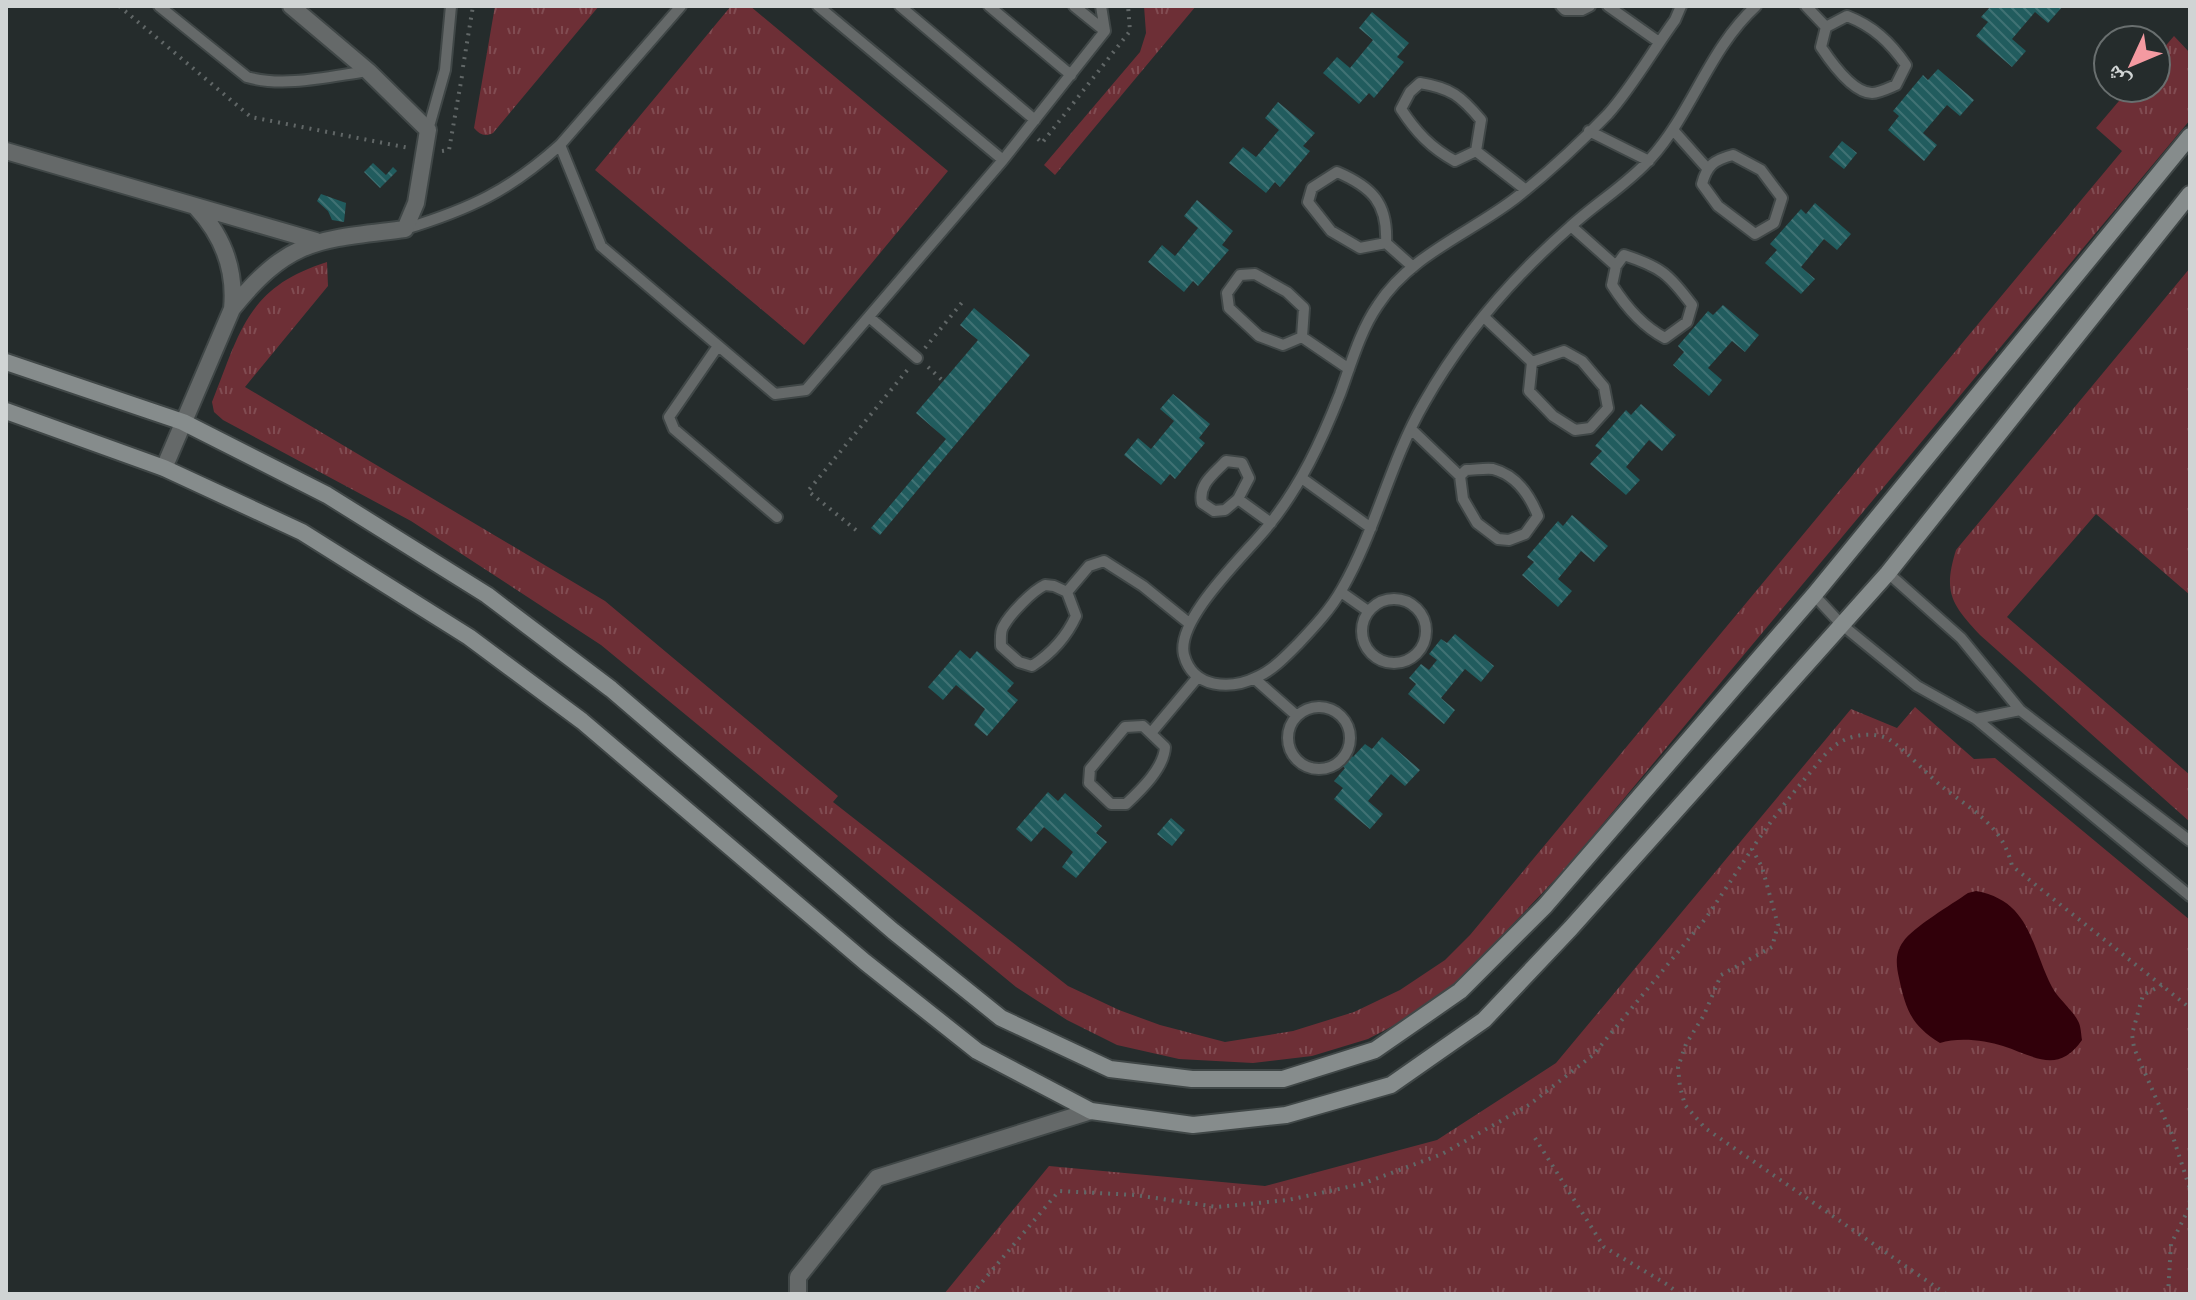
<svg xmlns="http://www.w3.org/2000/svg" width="2196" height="1300" font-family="'Source Sans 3','Noto Naskh Arabic',sans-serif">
<defs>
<pattern id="grass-tufts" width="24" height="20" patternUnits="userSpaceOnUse" patternTransform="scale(2)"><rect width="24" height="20" fill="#6d2f36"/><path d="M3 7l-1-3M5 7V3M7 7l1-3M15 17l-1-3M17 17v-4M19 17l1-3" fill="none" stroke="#814c52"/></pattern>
<pattern id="building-back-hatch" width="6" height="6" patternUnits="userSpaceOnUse" patternTransform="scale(2)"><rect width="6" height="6" fill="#215c5e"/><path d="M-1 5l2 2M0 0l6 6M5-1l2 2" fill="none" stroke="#407274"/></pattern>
</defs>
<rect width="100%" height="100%" fill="#252c2c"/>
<!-- grass -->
<path fill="url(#grass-tufts)" d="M495 6H599L493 133C485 137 480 135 474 128Z
M731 6H750L948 171 804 345 595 170Z
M1144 6H1196L1055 175 1044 165 1140 52 1146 33Z
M2174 36 2190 53V120L1566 868 1455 985 1406 1019 1368 1039 1312 1056 1253 1063 1179 1059 1117 1045 1067 1020 1016 987 601 645 411 521 223 420 214 412 212 402C240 332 247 287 327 262L328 286 245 387 605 601 838 796 833 802 1068 986 1119 1010 1160 1025 1225 1042 1293 1031 1354 1012 1400 990 1445 960 1470 935 2122 151 2096 128 2130 88H2156V57Z
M2190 268V595L2096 514 2007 617 2190 775V822L1980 635C1951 604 1943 592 1956 550Z
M1915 707 1974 759 1995 758 2190 920V1294H944L1049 1166 1265 1186 1437 1140 1556 1063 1851 709 1897 728Z"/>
<!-- water -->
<path fill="#31000a" d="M1976 891C2031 901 2031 947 2052 987 2058 999 2072 1009 2078 1021 2081 1026 2081 1034 2082 1040 2058 1075 2034 1056 2003 1046 1985 1040 1958 1037 1940 1043 1911 1025 1906 1010 1899 978 1896 965 1895 953 1903 942 1913 927 1951 905 1968 893Z"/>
<!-- building -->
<path fill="url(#building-back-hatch)" d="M1991 6H2063L2048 23 2035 12 2012 39 2026 51 2012 67 1976 36 1988 22 1981 17Z
M1372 12 1409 43 1397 57 1404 62 1374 98 1369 93 1359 104 1323 73 1337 57 1350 68 1373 40 1359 28Z
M1938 69 1974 100 1960 116 1947 105 1923 133 1937 145 1924 161 1888 130 1899 116 1893 111 1923 75 1928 80Z
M1278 102 1315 133 1303 146 1310 151 1280 187 1275 182 1266 193 1229 163 1243 147 1256 157 1279 130 1265 118Z
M1842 141 1857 153 1844 169 1829 157Z
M373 163 386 175 393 167 397 171 380 188 364 172Z
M321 194 346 203 344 222 332 220 328 211 317 201Z
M1197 200 1233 231 1222 245 1229 250 1198 286 1193 281 1184 292 1148 262 1162 245 1175 256 1198 228 1184 216Z
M1815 203 1851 234 1837 250 1824 239 1801 267 1815 279 1801 294 1765 263 1777 250 1770 244 1801 209 1806 214Z
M1723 305 1759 335 1745 352 1732 341 1708 368 1722 380 1709 396 1673 365 1684 352 1678 346 1708 311 1713 315Z
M974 308 1030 355 880 535 871 528 946 439 916 413 978 340 960 325Z
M1173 394 1210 424 1199 438 1205 443 1175 479 1170 474 1161 485 1124 455 1138 438 1151 449 1174 421 1160 409Z
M1641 404 1676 435 1662 451 1649 440 1626 467 1640 480 1626 495 1590 464 1602 451 1595 446 1626 410 1631 415Z
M1572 515 1608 546 1594 562 1581 551 1558 579 1572 591 1558 607 1522 575 1534 562 1527 557 1558 521 1563 526Z
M1455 634 1494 666 1481 682 1465 669 1441 698 1455 710 1444 724 1408 694 1416 684 1409 678 1421 664 1429 670 1437 660 1429 654 1441 639 1447 643Z
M960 650 970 659 977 651 1014 683 1007 691 1018 700 987 736 974 725 985 709 956 685 943 700 928 687Z
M1382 737 1420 770 1405 786 1391 774 1368 801 1383 814 1370 829 1334 799 1343 788 1334 781 1345 768 1341 765 1350 754 1353 757 1365 744 1372 749Z
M1048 792 1058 801 1065 793 1102 826 1096 833 1107 842 1076 878 1062 867 1073 852 1044 827 1031 842 1016 829Z
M1171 818 1185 830 1172 846 1157 834Z"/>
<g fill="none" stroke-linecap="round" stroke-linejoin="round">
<defs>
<path id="service" d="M159 6 247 77C284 88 331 76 368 71
M818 6 1003 160 1105 31 1101 6
M900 6 1035 120
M989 6 1071 75
M1074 6 1105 31
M1561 6 1565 10H1582L1590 6
M1608 6 1659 42
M1681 6 1675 20C1653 50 1633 86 1608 114 1580 143 1549 172 1517 197 1471 233 1411 254 1378 305 1360 331 1351 364 1340 394 1321 442 1301 485 1269 525 1247 553 1175 619 1184 655 1193 689 1231 690 1257 677 1273 670 1286 656 1298 644 1314 627 1331 609 1342 589 1376 530 1390 462 1424 403 1462 336 1513 277 1570 227 1596 203 1628 184 1651 158 1693 111 1709 49 1756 6
M1806 6 1826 27
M1847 16C1873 26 1890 42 1906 65L1896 85C1889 88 1879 93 1872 93 1853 93 1831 62 1821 47L1826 27Z
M1420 83C1451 88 1461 96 1481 120L1476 151 1455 161C1431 148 1416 132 1401 109L1410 92Z
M428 130 445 70 451 6
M1589 131 1649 161
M1674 131 1706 167
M560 145 601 246 775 394 806 390 1003 160
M1476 151 1526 190
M1733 155 1761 170 1782 198 1774 223 1755 234 1718 206 1702 184C1707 165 1714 160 1733 155Z
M1337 172C1372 187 1388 203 1386 243L1360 248 1331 231 1308 202 1312 188Z
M1571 226 1616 266
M405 229C470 209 509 191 560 145L681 6
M1386 243 1413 267
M1624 255C1661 267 1669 274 1692 305L1687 322 1665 338C1642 326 1626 307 1612 285L1616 266Z
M1255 274 1287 292 1304 308 1302 337 1283 345 1259 336 1229 308 1227 293 1240 275Z
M869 317 917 358
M1484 317 1532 362
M1302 337 1349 369
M718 346 669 417 674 429 777 517
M1564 351 1582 361 1604 387 1608 408 1590 428 1575 430 1553 416 1529 391 1532 362Z
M1411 429 1460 476 1463 499 1477 523 1498 539 1509 540 1525 534 1538 516C1530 496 1516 475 1493 469 1485 468 1474 470 1466 470L1460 476
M1303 479 1371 528
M1238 499 1249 478 1242 463 1226 461C1214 474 1198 484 1202 503L1214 511 1225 510 1238 499 1271 523
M1888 573 1961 638 2020 710 2190 841
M1045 585 1054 586 1067 592 1076 616C1066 638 1052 653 1032 666L1019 662 1001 646C1001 640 1000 632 1003 627 1010 614 1032 591 1045 585Z
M1067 592 1089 566 1104 561 1143 586 1190 624
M1341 592 1368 611
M1814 595 1841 624 1917 686 1976 719 2190 896
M1362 631a32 32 0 1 1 64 0a32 32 0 1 1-64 0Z
M1255 679 1297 716
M1288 738a31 31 0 1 1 62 0a31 31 0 1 1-62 0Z
M1976 719 2020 710
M1143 726 1165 747C1164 768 1141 790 1126 804H1111L1089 783 1090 769 1125 727Z
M1151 733 1197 678"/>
<path id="minor" d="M798 1294V1277L877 1178 1091 1111"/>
<path id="tertiary" d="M6 151 316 241
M196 207C223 236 236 269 232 309
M164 468 232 309C290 237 319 240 405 229L416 203 428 130 368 71 291 6"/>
<path id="secondary" d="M6 362 183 422 327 495 487 595 611 689 893 931 1001 1018 1110 1069 1192 1079H1283L1375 1050 1460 991 1545 906 1814 595 2190 136
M6 411 164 468 302 532 469 637 582 721 865 962 977 1051 1091 1111 1193 1125 1286 1115 1391 1085 1484 1020 1571 928 1888 573 2190 194"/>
</defs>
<!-- service casing -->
<use href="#service" stroke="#404747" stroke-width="14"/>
<!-- minor casing -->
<use href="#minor" stroke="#404747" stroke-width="20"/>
<!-- tertiary casing -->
<use href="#tertiary" stroke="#404747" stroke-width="20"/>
<!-- secondary casing -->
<use href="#secondary" stroke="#404747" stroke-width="20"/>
<!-- path -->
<path stroke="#616767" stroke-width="4" stroke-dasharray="2 6" stroke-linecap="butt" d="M119 6 251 117 409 148
M463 67 473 6
M1038 139 1042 143 1130 31 1128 6
M442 151 449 150 462 76
M925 348 964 300
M928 367 942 380
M856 530 808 491 909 368
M2162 985 2143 995 2132 1034 2134 1048 2173 1137 2190 1189
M1535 1138 1604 1247 1668 1285 1679 1294
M972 1294 1059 1191 1135 1195 1217 1207 1288 1200 1362 1184 1442 1154 1529 1105 1593 1055 1706 918 1752 849
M1946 1294 1705 1128 1685 1105 1680 1087 1678 1067 1686 1044 1704 1015 1721 975 1772 947 1778 925 1762 867 1752 849C1769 823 1788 799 1808 775 1817 765 1826 751 1837 744 1852 734 1875 731 1890 740 1908 752 1927 775 1945 789 1975 812 2003 827 2012 866L2190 1008
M2168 1294 2171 1244 2189 1208 2190 1199"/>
<!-- service -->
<use href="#service" stroke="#656969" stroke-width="10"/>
<!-- minor -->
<use href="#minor" stroke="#656969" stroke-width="16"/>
<!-- tertiary -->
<use href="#tertiary" stroke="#656969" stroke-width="16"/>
<!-- secondary -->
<use href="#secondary" stroke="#868c8c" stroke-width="16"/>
</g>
<!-- border -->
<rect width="2196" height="1300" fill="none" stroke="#d0d4d4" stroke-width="16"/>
<!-- north arrow -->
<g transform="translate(2132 64) rotate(226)"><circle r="38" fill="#252c2c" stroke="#696f6f" stroke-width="2"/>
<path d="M0-6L14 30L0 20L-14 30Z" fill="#f49aa1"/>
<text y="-12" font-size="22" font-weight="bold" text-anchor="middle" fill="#d0d4d4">ش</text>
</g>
</svg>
